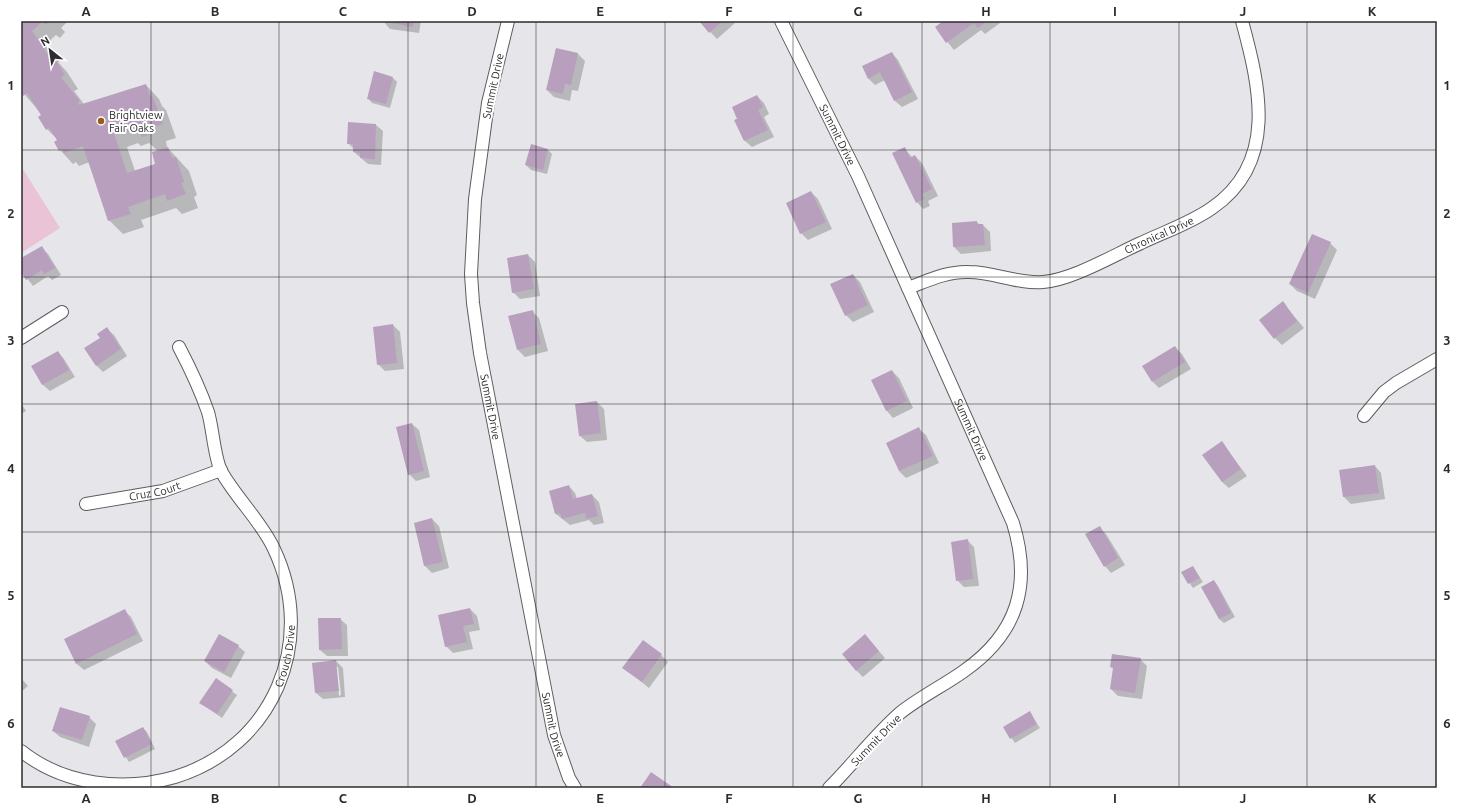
<svg xmlns="http://www.w3.org/2000/svg" width="1458" height="809" font-family="Ubuntu,sans-serif">
<rect width="100%" height="100%" fill="#e6e6ea"/>
<!-- green -->
<path fill="#eac3d7" d="M21 166 60 228 21 253Z"/>
<!-- shadow -->
<path fill="#0003" fill-rule="evenodd" d="M21 21H68L61 28 65 32 60 38 56 35 46 44 61 60 58 62 67 72 78 89 74 91 84 104 146 85 159 99 162 106 166 110 176 138 166 141 167 147 189 171 197 195 194 197 198 208 182 214 176 208 141 220 144 227 123 234 109 220 90 162 79 166 76 162 73 164 60 150 58 140 47 129 43 116 21 90ZM138 143 141 146 149 143 158 151 156 164 135 171 127 147Z
M383 21H421L419 33 390 29Z
M700 21H733L735 23 717 39Z
M945 21H999L1000 23 985 34 981 30 954 50 936 28Z
M556 49 578 54 585 61 578 91 572 90 570 101 554 97 547 90Z
M892 53 898 60 918 99 902 107 895 101 885 80 875 85 868 78Z
M393 78 397 82 390 108 372 103 368 98Z
M757 96 764 103 769 114 764 117 774 137 752 147 745 141 736 121Z
M349 123 376 125 383 131 381 165 368 164 354 152V149L348 143Z
M532 146 548 150 552 154 547 174 531 170 526 165Z
M904 148 912 157 915 156 922 163 938 196 928 201 930 206 923 209 917 202Z
M811 192 818 199 832 229 808 240 801 233Z
M977 222 980 225H983L990 232 991 251 961 254 954 247Z
M1330 243 1337 250 1315 299 1297 291 1290 284Z
M41 247 48 254 61 275 52 280 48 276 33 286 21 270V260Z
M528 255 535 262 540 296 520 299 513 292Z
M853 275 860 282 874 312 853 322 846 315Z
M1283 303 1304 328 1282 345 1275 338Z
M532 311 539 318 548 351 525 357 518 350Z
M393 325 400 332 404 369 385 371 378 364Z
M107 329 114 335 127 356 103 372 96 365 101 339Z
M1175 347 1182 354 1191 369 1159 388 1153 382Z
M58 352 64 359 75 377 50 391 43 385 32 366Z
M892 371 899 378 913 408 893 418 887 411 872 381Z
M597 402 604 409 607 440 587 442 580 436Z
M21 403 26 411 21 414Z
M412 424 419 430 430 477 416 481 409 474Z
M919 429 926 435 939 463 906 478 899 471Z
M1222 443 1247 476 1229 488 1222 482Z
M1375 466 1381 473 1385 499 1351 504 1344 497 1341 470Z
M569 486 575 493 577 499 592 495 599 502 604 523 594 525 589 520 570 525 556 514Z
M432 519 439 526 449 568 432 573 425 566 415 524Z
M1099 527 1106 534 1125 565 1111 573 1105 566Z
M967 540 974 547 979 586 964 587 957 580Z
M1193 567 1203 582 1193 588 1183 573Z
M1214 581 1218 586 1235 617 1224 623 1219 619Z
M470 609 477 616 480 630 469 632 473 649 453 653 446 646Z
M125 611 131 617 143 641 84 670 77 664 65 640Z
M340 619 347 625 348 656H327L320 650Z
M865 635 885 658 863 677 856 670Z
M238 646 245 652 231 678 212 668 205 661Z
M661 655 668 662 649 688 624 668Z
M1140 659 1147 666 1142 699 1118 696 1111 689 1114 669 1112 667Z
M336 661 343 668 345 697 323 699 316 693ZM336 667H338L341 695 339 696Z
M21 678 28 686 21 692Z
M216 680 237 695 222 718 201 703Z
M1029 713 1040 728 1015 743 1004 727Z
M89 717 96 724 89 747 60 737 53 731Z
M143 728 147 732 155 749 129 762 116 741Z"/>
<!-- building -->
<path fill="#b89fbe" d="M21 21H49L46 25 42 22 32 31 39 41 43 39 48 46 44 49 50 59 54 57 65 75 61 77 80 101 78 102 79 105 146 84 150 96 152 95 163 124 153 128 155 133 142 137 138 129 126 133 125 130 114 133 127 173 155 164 152 152 168 147 172 158 176 157 184 182 181 183 186 194 167 201 165 194 128 207 131 214 108 221 83 146 64 153 62 149 59 151 54 142 57 140 49 128 46 130 38 117 41 115 27 93 23 96 21 92Z
M380 21H414L413 27Z
M699 21H723L709 33Z
M943 21H987L978 28 974 23 946 43 935 27Z
M556 48 578 53 571 85 565 84 563 94 546 90Z
M892 52 912 92 894 101 880 72 868 79 862 66Z
M374 71 393 77 386 104 367 99Z
M757 95 763 107 758 110 768 130 744 141 734 120 737 119 732 107Z
M348 122 376 124 375 159 360 158V153L353 152V144H347Z
M531 144 548 149 543 170 525 165Z
M905 147 910 158 915 155 932 189 922 194 924 199 916 203 892 153Z
M811 191 826 222 800 234 786 203Z
M977 221V224H983L985 245 953 247 952 223Z
M1312 234 1331 242 1308 293 1289 284Z
M42 246 55 268 44 274 42 270 26 280 21 272V258Z
M528 254 534 289 512 293 507 258Z
M853 274 868 305 845 316 830 284Z
M1283 301 1297 321 1274 339 1259 320Z
M533 310 541 344 517 350 508 316Z
M393 324 397 363 377 365 373 327Z
M107 327 121 349 96 366 84 348 100 338 97 334Z
M1175 346 1185 362 1152 382 1142 366Z
M58 351 69 370 42 385 31 366Z
M892 370 907 401 886 411 871 380Z
M597 401 601 433 579 436 575 404Z
M412 423 424 471 408 475 396 427Z
M919 427 933 456 899 471 886 443Z
M1222 441 1241 469 1222 482 1202 455Z
M1375 465 1379 493 1343 497 1339 470Z
M569 485 573 499 592 494 598 516 586 519 585 513 562 519 560 513 555 514 549 491Z
M432 518 443 562 424 566 414 523Z
M1100 526 1118 558 1104 567 1085 534Z
M968 539 973 579 956 581 951 542Z
M1193 566 1200 578 1188 584 1181 572Z
M1214 580 1231 613 1219 619 1201 587Z
M470 608 474 624 463 626 467 642 445 647 438 615Z
M125 609 137 634 76 664 64 639Z
M318 618H341L342 649 319 650Z
M219 634 239 645 224 672 204 661Z
M865 634 879 651 856 671 842 654Z
M643 640 662 654 642 682 622 668Z
M1112 654 1141 658 1135 693 1110 689 1113 668 1110 667Z
M336 660 339 691 315 693 312 663Z
M216 678 233 690 217 714 199 703Z
M60 707 90 716 82 740 52 731Z
M1030 711 1037 724 1010 739 1003 727Z
M143 727 152 744 124 758 115 741Z
M651 772 674 788H640Z"/>
<g fill="none" stroke-linecap="round" stroke-linejoin="round">
<defs>
<g id="street">
<path id="s1" d="M508 21 488 103 475 199 471 274 473 303 480 353 554 735 569 778 575 788"/>
<path id="s2" d="M781 21 858 176 1013 523C1032 585 1018 633 964 671 943 686 920 697 900 713 874 736 853 764 829 788"/>
<path id="s3" d="M908 288C927 281 947 271 969 272 994 272 1017 284 1043 282 1072 280 1114 255 1141 243 1164 232 1191 223 1212 208 1278 163 1260 87 1242 21"/>
<path d="M21 338 62 312"/>
<path d="M1364 416 1384 392 1396 383 1437 359"/>
<path id="s4" d="M86 504 163 491 221 470"/>
<path id="s5" d="M21 751C64 785 123 792 175 777 273 747 318 642 274 549 261 521 236 498 221 471 214 456 213 429 208 412 200 389 190 368 179 347"/>
</g>
</defs>
<!-- street casing -->
<use href="#street" stroke="#5d5d60" stroke-width="14"/>
<!-- street -->
<use href="#street" stroke="#fff" stroke-width="12"/>
</g>
<!-- grid -->
<path fill="none" stroke="#2c2c2e" stroke-width="1" stroke-opacity="0.55" d="M151 21V788M279 21V788M408 21V788M536 21V788M665 21V788M793 21V788M922 21V788M1050 21V788M1179 21V788M1307 21V788M21 150H1437M21 277H1437M21 404H1437M21 532H1437M21 660H1437"/>
<!-- markers -->
<circle fill="#955d17" stroke="#fff" stroke-width="1.5" cx="101" cy="121" r="4"/>
<g text-anchor="middle" stroke-width="4" stroke-linejoin="round" paint-order="stroke">
<!-- street labels -->
<g font-size="11" fill="#2c2c2e" stroke="#fff">
<text transform="translate(493 86) rotate(-78)" y="4">Summit Drive</text>
<text dy="4" stroke="none"><textPath href="#s2" startOffset="127">Summit Drive</textPath></text>
<text dy="4" stroke="none"><textPath href="#s3" startOffset="264">Chronical Drive</textPath></text>
<text dy="4" stroke="none"><textPath href="#s1" startOffset="391">Summit Drive</textPath></text>
<text dy="4" stroke="none"><textPath href="#s2" startOffset="451">Summit Drive</textPath></text>
<text dy="4" stroke="none"><textPath href="#s4" startOffset="70">Cruz Court</textPath></text>
<text dy="4" stroke="none"><textPath href="#s5" startOffset="335">Crouch Drive</textPath></text>
<text dy="4" stroke="none"><textPath href="#s1" startOffset="715">Summit Drive</textPath></text>
<text transform="translate(876 740) rotate(-46)" y="4">Summit Drive</text>
</g>
<!-- poi labels -->
<g font-size="11" fill="#2c2c2e" stroke="#fff" text-anchor="start">
<text x="109" y="119">Brightview<tspan x="109" dy="13">Fair Oaks</tspan></text>
</g>
</g>
<!-- border -->
<rect width="1458" height="809" fill="none" stroke="#ffffff" stroke-width="44"/>
<!-- north arrow -->
<g transform="translate(50 50) rotate(330)" stroke="#ffffff" stroke-width="3" paint-order="stroke">
<path d="M0-3L7 15L0 10L-7 15Z" fill="#2c2c2e"/>
<text y="-6" font-size="11" font-weight="bold" text-anchor="middle" fill="#2c2c2e">N</text>
</g>
<rect x="22" y="22" width="1414" height="765" fill="none" stroke="#2c2c2e" stroke-width="1.5"/>
<g font-size="13" text-anchor="middle" font-weight="bold" fill="#2c2c2e">
<text x="86" y="16">A</text>
<text x="215" y="16">B</text>
<text x="343" y="16">C</text>
<text x="472" y="16">D</text>
<text x="600" y="16">E</text>
<text x="729" y="16">F</text>
<text x="858" y="16">G</text>
<text x="986" y="16">H</text>
<text x="1115" y="16">I</text>
<text x="1243" y="16">J</text>
<text x="1372" y="16">K</text>
<text x="11" y="90">1</text>
<text x="1447" y="90">1</text>
<text x="11" y="218">2</text>
<text x="1447" y="218">2</text>
<text x="11" y="345">3</text>
<text x="1447" y="345">3</text>
<text x="11" y="473">4</text>
<text x="1447" y="473">4</text>
<text x="11" y="600">5</text>
<text x="1447" y="600">5</text>
<text x="11" y="728">6</text>
<text x="1447" y="728">6</text>
<text x="86" y="803">A</text>
<text x="215" y="803">B</text>
<text x="343" y="803">C</text>
<text x="472" y="803">D</text>
<text x="600" y="803">E</text>
<text x="729" y="803">F</text>
<text x="858" y="803">G</text>
<text x="986" y="803">H</text>
<text x="1115" y="803">I</text>
<text x="1243" y="803">J</text>
<text x="1372" y="803">K</text>
</g>
</svg>
